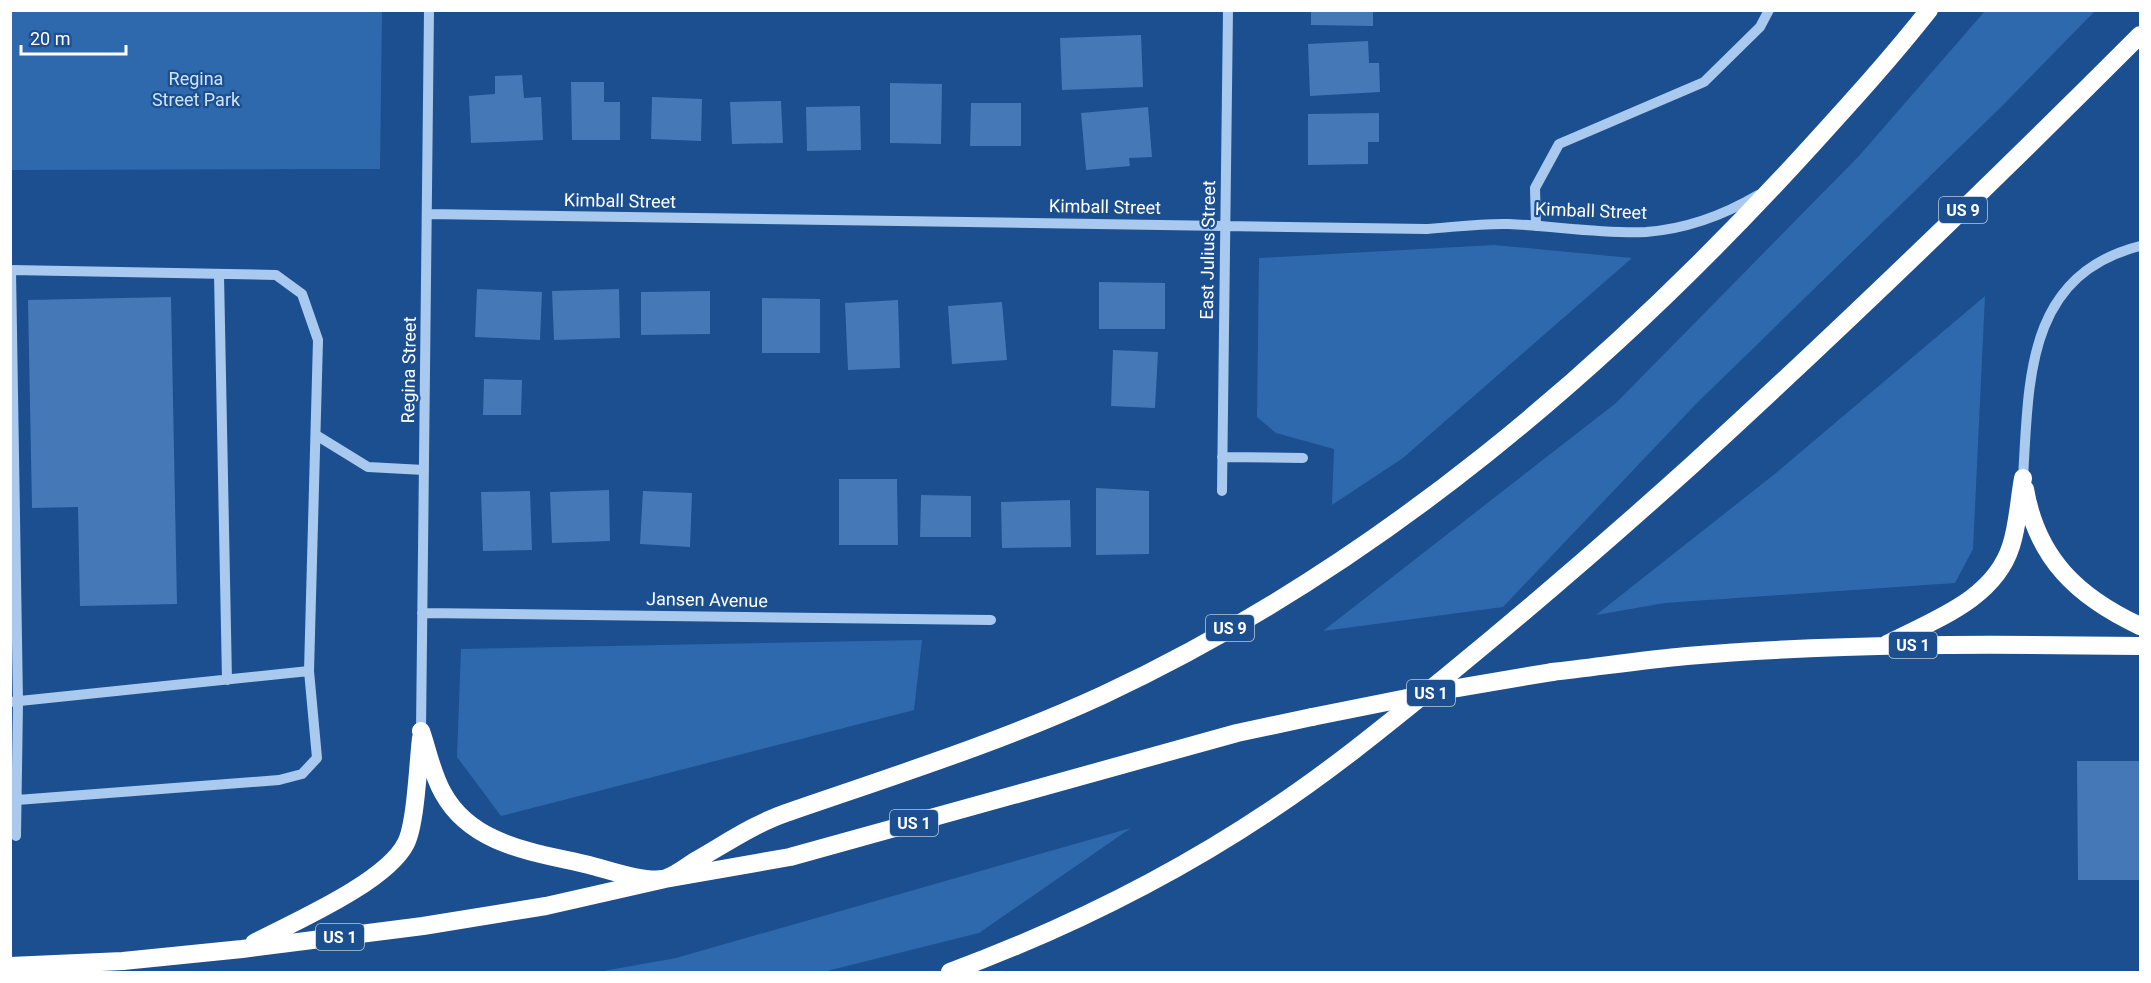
<svg xmlns="http://www.w3.org/2000/svg" width="2151" height="983" font-family="Roboto,sans-serif">
<rect width="100%" height="100%" fill="#1b4f8f"/>
<!-- green -->
<path fill="#2e69ad" d="M10 11H382L380 169 11 170Z
M1985 11H2095L2002 106 1697 403 1503 607 1323 631 1616 403 1859 156Z
M1494 245 1632 258 1403 458 1332 505 1334 449 1276 433 1257 417 1259 258Z
M1985 296 1973 549 1955 583 1665 603 1596 615 1776 473Z
M922 640 914 710 501 816 457 757 461 649Z
M1131 828 979 933 823 972H598L676 958Z"/>
<!-- building -->
<path fill="#4478b7" d="M1311 10H1373V26L1311 25Z
M1141 35 1143 87 1062 90 1060 38Z
M1368 41 1369 63H1379L1380 92 1310 96 1308 44Z
M522 75 524 98 541 97 543 140 471 143 469 96 495 94V76Z
M571 82H604V102H620V140H572Z
M890 83 942 84 941 144 890 143Z
M652 97 702 99 701 141 651 139Z
M781 101 783 143 732 144 730 102Z
M971 103H1021V146H970Z
M860 106 861 150 807 151 806 107Z
M1148 107 1152 157 1129 158 1130 166 1086 170 1081 113Z
M1379 113V142H1368V164L1308 165V114Z
M1099 282 1165 283V329H1099Z
M477 289 542 292 540 340 475 337Z
M619 289 620 338 554 340 552 291Z
M710 291V334L641 335V292Z
M171 297 177 604 80 606 78 507 32 508 28 300Z
M762 298 820 299V353H762Z
M898 300 900 368 848 370 845 303Z
M1002 302 1007 360 952 364 948 306Z
M1113 350 1158 352 1155 408 1111 406Z
M484 379 522 380 521 415H483Z
M839 479H897L898 545H839Z
M1096 488 1149 491V554L1096 555Z
M609 490 610 541 552 543 550 492Z
M530 491 532 550 483 551 481 492Z
M643 491 692 493 690 547 640 544Z
M921 495 971 496V537H920Z
M1070 500 1071 547 1002 548 1001 502Z
M2077 761H2140V880H2078Z"/>
<g fill="none" stroke-linecap="round" stroke-linejoin="round">
<!-- minor -->
<path stroke="#a9c9ee" stroke-width="10" d="M427 214 1427 229C1455 227 1482 223 1509 224 1555 226 1601 234 1646 232 1686 229 1724 215 1758 195
M1536 226 1535 188 1559 144 1704 82 1760 27 1769 10
M219 274 227 680
M316 435 368 467 424 470
M1222 457 1303 458
M2023 478C2029 382 2025 275 2140 246
M1222 491 1228 10
M422 613 991 620
M10 702 309 671
M421 731 429 10
M16 836 18 702 11 270 276 275 302 294 318 340 309 671 317 758 302 774 279 780 17 800"/>
<!-- highway -->
<path stroke="#fff" stroke-width="18" d="M2025 489C2037 559 2078 597 2140 626
M1887 644C1933 620 1994 600 2011 546 2018 525 2019 500 2023 478
M1552 672C1597 667 1642 660 1687 656 1838 643 1989 644 2140 646
M421 731C428 751 432 774 443 793 472 846 535 852 589 865 609 870 642 882 663 879 673 877 686 867 695 861 725 844 754 824 786 813 893 776 1001 742 1103 695 1377 567 1610 367 1812 145 1852 101 1892 57 1929 10
M254 943C294 922 387 882 406 843 416 823 418 763 421 738
M10 966 123 961 242 949 423 926 546 906 665 879 790 857 1237 733 1312 717
M950 972C1063 930 1171 877 1271 810 1333 769 1390 722 1448 675 1531 607 1612 537 1692 465 1845 325 1994 181 2140 35"/>
<!-- highway-bridge -->
<path stroke="#fff" stroke-width="18" d="M1312 717 1457 688 1552 672"/>
</g>
<g text-anchor="middle" stroke-width="4.5" stroke-linejoin="round" paint-order="stroke">
<!-- shield labels -->
<g fill="#1b4f8f" stroke="#bbcadd" stroke-width="1.5">
<rect x="1939" y="197" width="48" height="26" rx="4.5"/>
<rect x="1206" y="615" width="48" height="26" rx="4.5"/>
<rect x="1889" y="632" width="48" height="26" rx="4.5"/>
<rect x="1407" y="680" width="48" height="26" rx="4.5"/>
<rect x="890" y="810" width="48" height="26" rx="4.5"/>
<rect x="316" y="924" width="48" height="26" rx="4.5"/>
</g>
<g font-size="16" font-weight="bold" fill="#fff">
<text x="1963" y="216">US 9</text>
<text x="1230" y="634">US 9</text>
<text x="1913" y="651">US 1</text>
<text x="1431" y="699">US 1</text>
<text x="914" y="829">US 1</text>
<text x="340" y="943">US 1</text>
</g>
<!-- park labels -->
<g font-size="18" fill="#cfe3fa" stroke="#1b4f8f">
<text x="196" y="85">Regina<tspan x="196" dy="21">Street Park</tspan></text>
</g>
<!-- street labels -->
<g font-size="18" fill="#fff" stroke="#1b4f8f">
<text transform="translate(620 201) rotate(1)" y="6">Kimball Street</text>
<text transform="translate(1105 207) rotate(1)" y="6">Kimball Street</text>
<text transform="translate(1591 211) rotate(2)" y="6">Kimball Street</text>
<text transform="translate(1208 250) rotate(-89)" y="6">East Julius Street</text>
<text transform="translate(409 370) rotate(-89)" y="6">Regina Street</text>
<text transform="translate(707 600) rotate(1)" y="6">Jansen Avenue</text>
</g>
</g>
<!-- border -->
<rect width="2151" height="983" fill="none" stroke="#ffffff" stroke-width="24"/>
<!-- scale -->
<path d="M21 45v9h105v-9" fill="none" stroke="#ffffff" stroke-width="3"/>
<text x="30" y="45" font-size="18" fill="#ffffff" stroke="#1b4f8f" stroke-width="4.5" paint-order="stroke">20 m</text>
</svg>
